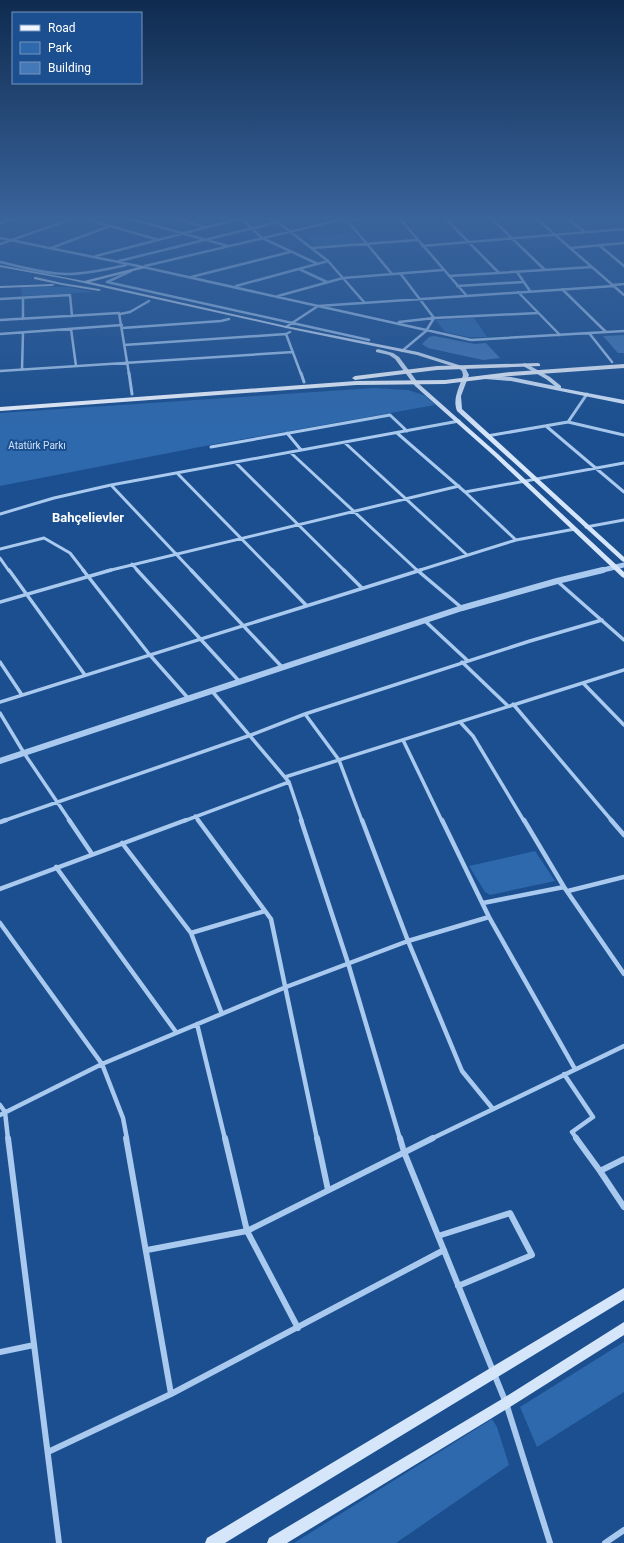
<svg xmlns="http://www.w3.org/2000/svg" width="624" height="1543" font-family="Roboto,sans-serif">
<rect width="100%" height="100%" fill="#1b4f8f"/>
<!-- green -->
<path fill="#2e69ad" d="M353 233 361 243 321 246 316 245 305 236Z
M21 287H68L93 292 22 296Z
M474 318 487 337H468L445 332 436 320Z
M374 388 408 390 426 396 435 405 210 445 0 486V413Z
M535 851 555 881 490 895 485 892 469 866Z
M624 1342V1392L537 1447 520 1407Z
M492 1419 497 1427 509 1465 396 1543H294Z"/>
<!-- building -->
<path fill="#4478b7" d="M624 335V353H618L603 336Z
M434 336 475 344 486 343 500 358 483 360 428 348 422 344 429 337Z"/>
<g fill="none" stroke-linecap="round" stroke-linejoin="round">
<!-- minor-far4 -->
<path stroke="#a9c9ee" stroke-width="2.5" d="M86 219 159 240
M131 219 228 246
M175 219 205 227
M242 219 262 238 318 264
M274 219 328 261 364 302
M400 219 466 295
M446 219 499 273
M492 219 545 270
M537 219 624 295
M568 219 585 232
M347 220 392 274
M0 223 12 219
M0 238 143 267 471 340 624 331
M0 244 72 219
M599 245 624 266
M422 246 624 229
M51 248 110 226
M312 248 417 240
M570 248 624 243
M96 256 239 219
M119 261 278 222
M0 262C22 267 45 274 67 274 87 274 107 269 126 265
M145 266 335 221 357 219
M299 269 327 282
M131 271 107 282 369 340
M517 272 530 291
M400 273 434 318 426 331 402 351
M449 276 592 267
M191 277 290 252
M613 285 624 284
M236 286 328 261
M457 286 523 282
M562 289 606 332
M518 292 560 335
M278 296 343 278 443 270
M23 298V319
M0 299 70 295 72 316
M120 314 130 312 149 301
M0 320 119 313 129 374
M399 322 434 318 538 313
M286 327 318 306 614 286
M122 328 221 321 229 319
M71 329 76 366
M290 332 286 334 301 374
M589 333 612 362
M0 334 122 325
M124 345 286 334
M22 369 23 333
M0 371 293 352"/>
<!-- minor-far3 -->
<path stroke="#a9c9ee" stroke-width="3" d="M129 373 132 394
M301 373 304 382
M568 422 624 435
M546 426 624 492
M287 433 301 450
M397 433 465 492 516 540
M487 436 568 422 587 394
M344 442 467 555
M211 447 390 415 407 431
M290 452 418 571
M235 462 345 571
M177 473 273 571
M111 485 192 571
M465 492 624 463
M0 514 54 498 111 485 459 421
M586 527 624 520
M0 549 44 538 70 553 84 571
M0 558 9 571
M132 564 138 571
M107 571 459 486
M417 571 516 540 575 529"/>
<!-- minor-far2 -->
<path stroke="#a9c9ee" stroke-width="3.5" d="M9 570 85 675
M83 570 149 654 188 698
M137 570 239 681
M191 570 282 667
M272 570 306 605
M344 570 362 588
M417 570 462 608
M557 581 624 640
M0 602 111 570
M425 621 468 661
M0 662 22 695
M462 662 508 706
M583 683 624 725
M211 690 289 782 302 821
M0 702 421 570
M513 704 612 821
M0 713 24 753 70 821
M305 714 339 760 362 821
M460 722 473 736 524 821
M403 740 442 821
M285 777 624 670
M195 816 199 821
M3 821 251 735 305 714 530 641 602 620
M184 821 289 782"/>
<!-- minor-far1 -->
<path stroke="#a9c9ee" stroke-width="4.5" d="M69 820 92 854
M198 820 271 919 317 1139
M301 820 348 963 400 1139
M362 820 408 941 462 1071 493 1109
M442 820 489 917 575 1069
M524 820 564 887 624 974
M611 820 624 835
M0 822 6 820
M122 843 191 933 222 1014
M56 867 176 1032
M0 889 186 820
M568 891 624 877
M483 903 564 887
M0 923 102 1064 123 1118 127 1139
M191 933 265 911
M197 1024 225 1139
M564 1074 593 1117 572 1132 577 1139
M0 1105 5 1112 8 1139
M0 1115 102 1064 286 987 408 941 489 917
M431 1139 624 1046"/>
<!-- minor -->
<path stroke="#a9c9ee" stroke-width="6" d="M8 1138 59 1543
M126 1138 171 1394
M225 1138 247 1231 298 1328
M317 1138 328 1190
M400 1138 404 1152 506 1403 550 1543
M576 1138 600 1171 624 1159
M600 1171 624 1207
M438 1236 510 1213 532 1255 458 1286
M147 1250 247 1231 433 1138
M0 1352 34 1345
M48 1452 171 1394 444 1250
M605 1543 624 1530"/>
<!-- tertiary-far1 -->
<path stroke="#a9c9ee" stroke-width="5" d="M599 571 624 565"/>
<!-- tertiary -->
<path stroke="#a9c9ee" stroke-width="6" d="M0 761 462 608 557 581 603 570"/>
<!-- secondary -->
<path fill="#d6e6fa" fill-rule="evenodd" d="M0 265 84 281 143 266 145 267V268L90 282 286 326 418 352 462 366 466 369 469 375 461 396 462 409 624 557V562L622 561 457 411C452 398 460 387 463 375L462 371 458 368 417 355 286 328 66 279 0 267Z
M36 277 62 283 99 289 101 290 99 291 62 285 34 279V277Z
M54 284V285L52 286 0 288V286Z
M378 349 393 353 399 357 419 384 498 454 624 572V578L622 577 494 456 415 386 395 359 389 355 376 352V350Z
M525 363 550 377 561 386V388L624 400V404L511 381 485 379 482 377 485 375 511 377 555 386 546 379 523 366V364Z
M624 1288V1300L225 1543H205L207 1538Z
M624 1322V1335L510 1407 287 1543H267L269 1538 502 1399Z"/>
<!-- primary -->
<path fill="#f0f6ff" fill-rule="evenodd" d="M538 363 540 364V366L437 370 355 380 352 378 355 376 437 366Z
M624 364V368L511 376 445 384 356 385 0 411V407L356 381 445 380 511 372Z"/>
</g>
<!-- sky -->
<linearGradient id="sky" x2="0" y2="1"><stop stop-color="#0f2b4f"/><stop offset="0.5" stop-color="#39639b"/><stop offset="1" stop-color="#39639b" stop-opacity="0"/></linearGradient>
<rect width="624" height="435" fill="url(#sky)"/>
<g text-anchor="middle" stroke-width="4" stroke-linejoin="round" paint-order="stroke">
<!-- far-park labels -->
<g font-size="10" fill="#cfe3fa" stroke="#1b4f8f">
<text x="37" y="449">Atatürk Parkı</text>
</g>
<!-- far-district labels -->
<g font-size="13" font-weight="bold" fill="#fff" stroke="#1b4f8f">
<text x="88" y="522">Bahçelievler</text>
</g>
</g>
<!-- legend -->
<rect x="12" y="12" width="130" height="72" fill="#1b4f8f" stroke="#7695bc"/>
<rect x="20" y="25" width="20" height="6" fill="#f0f6ff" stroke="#7695bc"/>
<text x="48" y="32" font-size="12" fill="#ffffff">Road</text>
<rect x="20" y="42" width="20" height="12" fill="#2e69ad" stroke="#7695bc"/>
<text x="48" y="52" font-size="12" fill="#ffffff">Park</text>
<rect x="20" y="62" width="20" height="12" fill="#4478b7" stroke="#7695bc"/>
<text x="48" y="72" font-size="12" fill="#ffffff">Building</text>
</svg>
